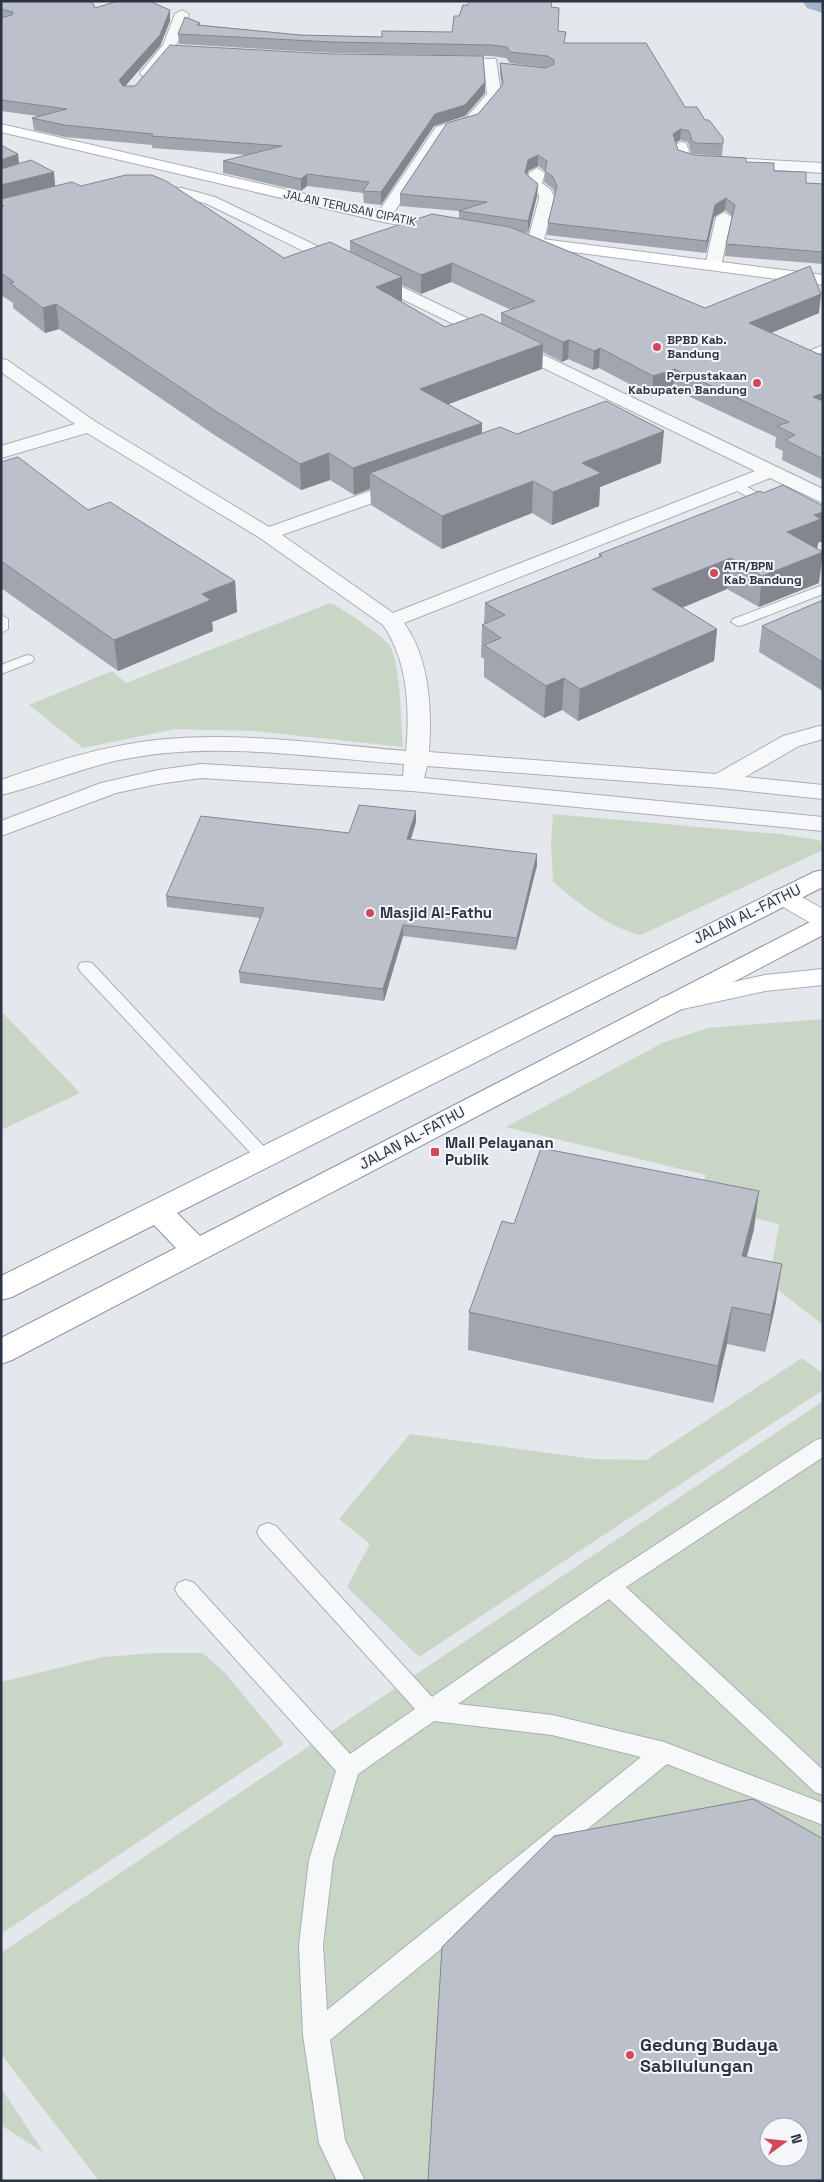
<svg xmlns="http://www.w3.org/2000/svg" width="824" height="2182" font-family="'Space Grotesk',sans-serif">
<rect width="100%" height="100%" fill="#e4e7ec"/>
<!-- green -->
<path fill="#c9d6c5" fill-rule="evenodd" d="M330 603C341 607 383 636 389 645 401 662 401 725 403 747L255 731 175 729 83 748 29 705 112 671 126 683Z
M553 814 779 834 819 840 823 844V850L641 935C610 929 577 902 553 882L551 843Z
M1 1011 80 1093 1 1130Z
M823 1019V1325L769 1283 779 1224 696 1204 706 1175 506 1127 662 1043 708 1028Z
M802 1358 823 1374V1390L419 1657 347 1587 370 1544 339 1519 410 1434 593 1459 646 1460Z
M823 1401V2181H99L1 2054V1953ZM769 2127H799V2157H769Z
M157 1653H203L225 1673 284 1744 1 1934V1682L103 1657Z
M1 2088 44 2153 1 2125Z"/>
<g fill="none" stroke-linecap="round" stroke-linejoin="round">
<!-- river -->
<path fill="#9fb4cc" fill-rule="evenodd" d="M802 1H823V13L807 8Z"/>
<defs>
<path id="lane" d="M823 345V352L801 360 795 357Z
M736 481 777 503 779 506 773 510 769 509 732 488 730 485 732 482Z
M823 585V594L743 625 738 626 731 622 733 619Z
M1 615 8 619V629L1 633Z
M27 655 32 656 34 659 32 662 1 674V665Z
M86 962 92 963 270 1153 273 1157 270 1161 264 1163 258 1161 80 971 78 967 80 963Z
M823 1438V1457L626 1587 823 1770V1795L815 1792 609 1599 458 1704 552 1715 664 1742 823 1803V1825L667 1764 330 2040 345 2140 365 2181H337L319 2143 303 2035 299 1945 309 1860 336 1771 178 1595 175 1589 178 1583 186 1580 194 1583 350 1754 415 1709 260 1538 257 1532 260 1526 268 1523 276 1526 432 1697 602 1580 816 1440ZM434 1721 552 1735 641 1757 327 2010 323 1945 333 1860 358 1774Z"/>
<path id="street" d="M182 10 189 14C183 39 169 57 152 76H142L140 73 163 45 175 14Z
M447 58 496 59 501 94 476 124 446 133 389 220H377L375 217 436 127 466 118 487 94 484 66 442 65 440 62Z
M681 142 686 143 690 154 695 156 823 163V173L694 165 678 160 674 146Z
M537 168 545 173 542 183 551 190 555 199 543 243 535 248 527 243 539 199V195L526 185 529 173Z
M149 185 182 188 215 197 823 489V503L770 478 404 623C430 659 432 710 429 752L716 774 783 736 823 725V739L799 746 745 777 823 785V799L720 788 427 766 424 778 823 817V831L412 791 201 778 158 784 116 793 1 836V821L101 783 158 770 201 764 403 776 404 764C316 758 224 742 136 757 89 764 47 784 1 795V780C51 762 103 746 156 740 238 731 323 744 406 751 410 710 408 660 383 625L260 538 87 433 1 458V446L75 424 1 372V359L7 360 96 422 269 527 398 481H412L415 485 412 489 282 535 393 613 755 471 205 203 182 198 144 193 141 190 144 187Z
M724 212 732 217 721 266 719 269H707L705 266 716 217Z"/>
<path id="secondary" d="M1 124 383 212 445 223 453 228 445 233 383 222 1 132Z
M519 236 823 275V285L513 244 511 241 513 238Z
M782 888 791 891 823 909V928L814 925 773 901 770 896 773 891Z
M823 969V985L765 991 669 1012 660 1010 656 1004 660 998 765 975Z"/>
<path id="highway" d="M823 870V887L177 1213 200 1236 814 920 823 917V935L12 1360 1 1364V1338L176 1248 154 1225 12 1297 1 1300V1276L814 872Z"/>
</defs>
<!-- lane casing -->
<use href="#lane" stroke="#a9aeb7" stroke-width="2"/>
<!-- street casing -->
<use href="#street" stroke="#a9aeb7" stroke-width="2"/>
<!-- secondary casing -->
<use href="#secondary" stroke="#a9aeb7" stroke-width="2"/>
<!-- highway casing -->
<use href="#highway" stroke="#8b94a3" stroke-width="2"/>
<!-- lane -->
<use href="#lane" fill="#f7f8fa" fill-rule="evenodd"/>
<!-- street -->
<use href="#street" fill="#f7f8fa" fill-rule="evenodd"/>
<!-- secondary -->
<use href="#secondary" fill="#fff" fill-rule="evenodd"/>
<!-- highway -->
<use href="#highway" fill="#fff" fill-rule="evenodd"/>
</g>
<!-- wall -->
<path fill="#a1a5ae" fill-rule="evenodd" d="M1 1 95 8 170 10V21L160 46 125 86 485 82V93L465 116 434 126 381 205 364 203 363 193 307 186 301 191 223 173V161L246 155 152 148V145L65 137 34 130 32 118 38 116 1 111Z
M552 7 558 31 565 43 685 107 705 120 723 144 722 156 695 154 691 153 688 142 680 140 676 143 678 150 695 155 746 162 774 171 806 183 823 184V264L725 256 726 244 732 216 725 210 714 217 706 253 547 235 548 223 555 195 553 189 544 182 545 171 538 166 528 171 527 175 538 184 537 196 528 233 522 232 705 308 819 313 770 333 823 356V480L782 460 783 451 775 447 776 437 673 389 652 396 599 368 593 370 568 359 562 362 543 352 542 369 448 404 482 423V433L517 434 661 463 600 487 599 506 552 525 532 513 442 549 371 505 370 489 354 495 330 480 301 490 216 436 59 329 45 333 13 308V303L1 295V145L20 164 55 186H81L284 258 350 252V241L459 218V211L400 206V194L478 114 502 85 500 74V63L547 68 510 63 506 58 491 56 332 53 179 44 178 34 200 23V25L300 35 382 37 452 32 459 16ZM451 282 511 310 501 313V324L445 327 401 302 402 301V285L421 294Z
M1 462 88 510 235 581 237 612 212 622 213 631 118 671 1 588Z
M818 543 817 549 819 583 759 607 727 589 682 608 717 629 714 661 578 721 562 710 544 718 484 677V659L481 657 482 625 484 624 485 603 599 557V554Z
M823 600V691L759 652 762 626Z
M416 811V822L411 840 537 865 516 950 403 936 384 1001 240 983 239 972 260 918 167 907 166 896 349 833Z
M514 1224 754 1229 747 1256 776 1302 765 1352 727 1344 713 1403 468 1350 469 1312Z"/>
<!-- shaded-wall -->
<path fill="#83868d" d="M170 10V21L160 46 120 92 119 80Z
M485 82V93L465 116 434 126 381 205V192L435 114Z
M681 129 680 140 672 145 673 134Z
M18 154 21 177 1 184V160Z
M538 155V166L528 171 524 185 525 173 528 160Z
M54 172 56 196 4 206 1 204V185Z
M307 174V186L301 191V179Z
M538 184 537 196 528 233V221Z
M726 198 725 210 714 217 706 253 707 241 715 205Z
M452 263 451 282 421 294V275Z
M402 277V301L376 311V287Z
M821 294 819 313 747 343 749 323Z
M56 304 59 329 45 333 43 308Z
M569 340 568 359 562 362 563 342Z
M543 344 542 369 420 415V389Z
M600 348 599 368 593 370 594 351Z
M675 369 673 389 652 396 653 376Z
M823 393V411L813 397Z
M482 423 481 449 370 473V489L354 495 353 468Z
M664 431 661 463 600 487 599 506 552 525 553 492 582 463Z
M329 453 330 480 301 490 300 464Z
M533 481 532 513 442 549V516Z
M823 512V541L818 543 817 549 787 532 814 515Z
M823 552 819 583 759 607 762 576Z
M731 558 727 589 649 621 652 589Z
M235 581 237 612 212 622 213 631 118 671 114 640 202 594Z
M717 629 714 661 578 721 580 689Z
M564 678 562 710 544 718 546 686Z
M416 811V822L407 850V839Z
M537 854V865L516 950 517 938Z
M403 925V936L384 1001 383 989Z
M759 1191 754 1229 737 1293 742 1256Z
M782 1264 776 1302 765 1352 771 1315Z
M732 1307 727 1344 713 1403 718 1366Z"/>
<!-- building -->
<path fill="#bbc0ca" stroke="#83868d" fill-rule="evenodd" d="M1 1H92L95 8 118 1H149L170 10 160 35 119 80 123 86H135L170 45 332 54 483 56 485 82 465 105 435 114 381 192 363 191 369 182 307 174 301 179 223 161 282 146 151 136 153 134 64 125 32 118 67 109 1 100V18L12 15 13 12 1 9Z
M469 1H552L551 7 559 8 558 31 566 32 564 43H646L685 107H697L705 120H709L723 138V144L696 143 692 141 689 131 681 129 673 134 678 150 695 155 746 158V162L774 163V171L806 172V183L823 184V252L726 244 735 205 726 198 715 205 707 241 548 223 557 186 553 177 545 171 547 161 538 155 528 160 525 173 538 184 528 221 459 211 487 202 400 194 447 123 478 114 501 87 503 83 500 63 546 68 554 64V60L547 56 510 52 507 47 491 45 332 42 178 34 185 17 200 23 197 25 300 35 382 37V31L452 32 454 16H459L463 5H468Z
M1 145 18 154 1 160Z
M31 160 54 172 1 185V169Z
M126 175H152L166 181 284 258 330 242 402 277 376 287 445 327 482 314 543 344 420 389 482 423 353 468 329 453 300 464 214 410 56 304 43 308 10 283 14 282 1 273V206H4L1 204V199L72 182 81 186Z
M432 214 510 227 705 308 810 266 821 294 749 323 823 356V393L813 397 823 401V459L785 440 795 435 777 426 789 422 675 369 653 376 600 348 594 351 569 340 563 342 501 313 535 301 452 263 421 275 350 241Z
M606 401 664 431 582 463 601 473 553 492 533 481 442 516 370 473 500 427 517 434Z
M18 457 88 510 110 502 235 581 202 594 211 600 114 640 1 561V462Z
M783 485 823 506V512L814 515 821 519 787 532 823 552 762 576 731 558 652 589 717 629 580 689 564 678 546 686 484 645 501 638 482 625 505 615 485 603 602 556 599 554 760 491 763 493Z
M823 600V662L762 626Z
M359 805 416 811 407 839 537 854 517 938 403 925 383 989 239 972 264 908 166 896 201 816 349 833Z
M541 1148 759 1191 742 1256 782 1264 771 1315 732 1307 718 1366 469 1312 502 1221 514 1224Z
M753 1799 823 1839V2181H428L442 1947 554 1836ZM769 2127H799V2157H769Z"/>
<!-- markers -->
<g fill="#d1495b" stroke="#f4f6f9" stroke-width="2">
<circle cx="657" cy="347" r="5"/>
<circle cx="757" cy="383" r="5"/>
<circle cx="714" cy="573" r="5"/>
<circle cx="370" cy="913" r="5"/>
<rect x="430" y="1147" width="10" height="10" rx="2.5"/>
<circle cx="630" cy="2055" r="5"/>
</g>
<g text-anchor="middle" stroke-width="4" stroke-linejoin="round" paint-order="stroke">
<!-- far-street labels -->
<g font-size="12" fill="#2b3445" stroke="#f4f6f9">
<text transform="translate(350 208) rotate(12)" y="4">JALAN TERUSAN CIPATIK</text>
</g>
<!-- far-poi labels -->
<g font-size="12" font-weight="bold" fill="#2b3445" stroke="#f4f6f9" text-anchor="start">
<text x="667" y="344">BPBD Kab.<tspan x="667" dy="14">Bandung</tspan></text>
<text x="747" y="380" text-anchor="end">Perpustakaan<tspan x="747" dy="14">Kabupaten Bandung</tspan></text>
<text x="724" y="570">ATR/BPN<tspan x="724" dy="14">Kab Bandung</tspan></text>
</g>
<!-- poi labels -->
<g font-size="15" font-weight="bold" fill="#2b3445" stroke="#f4f6f9" text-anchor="start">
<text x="380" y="918">Masjid Al-Fathu</text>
<text x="445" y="1148">Mall Pelayanan<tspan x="445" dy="17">Publik</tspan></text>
</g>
<!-- street labels -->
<g font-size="15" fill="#2b3445" stroke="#f4f6f9">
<text transform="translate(747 914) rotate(-26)" y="5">JALAN AL-FATHU</text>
<text transform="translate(412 1138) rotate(-28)" y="5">JALAN AL-FATHU</text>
</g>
<!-- near-poi labels -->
<g font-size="18" font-weight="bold" fill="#2b3445" stroke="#f4f6f9" text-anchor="start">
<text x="640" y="2051">Gedung Budaya<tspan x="640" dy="21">Sabilulungan</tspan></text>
</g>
</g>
<!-- border -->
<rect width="824" height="2182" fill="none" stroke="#2b3445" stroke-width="5"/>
<!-- north arrow -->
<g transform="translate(784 2142) rotate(75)"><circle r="24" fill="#f4f6f9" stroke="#a4a8b1"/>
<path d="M0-4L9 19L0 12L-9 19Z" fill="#d1495b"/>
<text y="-8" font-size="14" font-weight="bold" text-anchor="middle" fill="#2b3445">N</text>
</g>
</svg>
